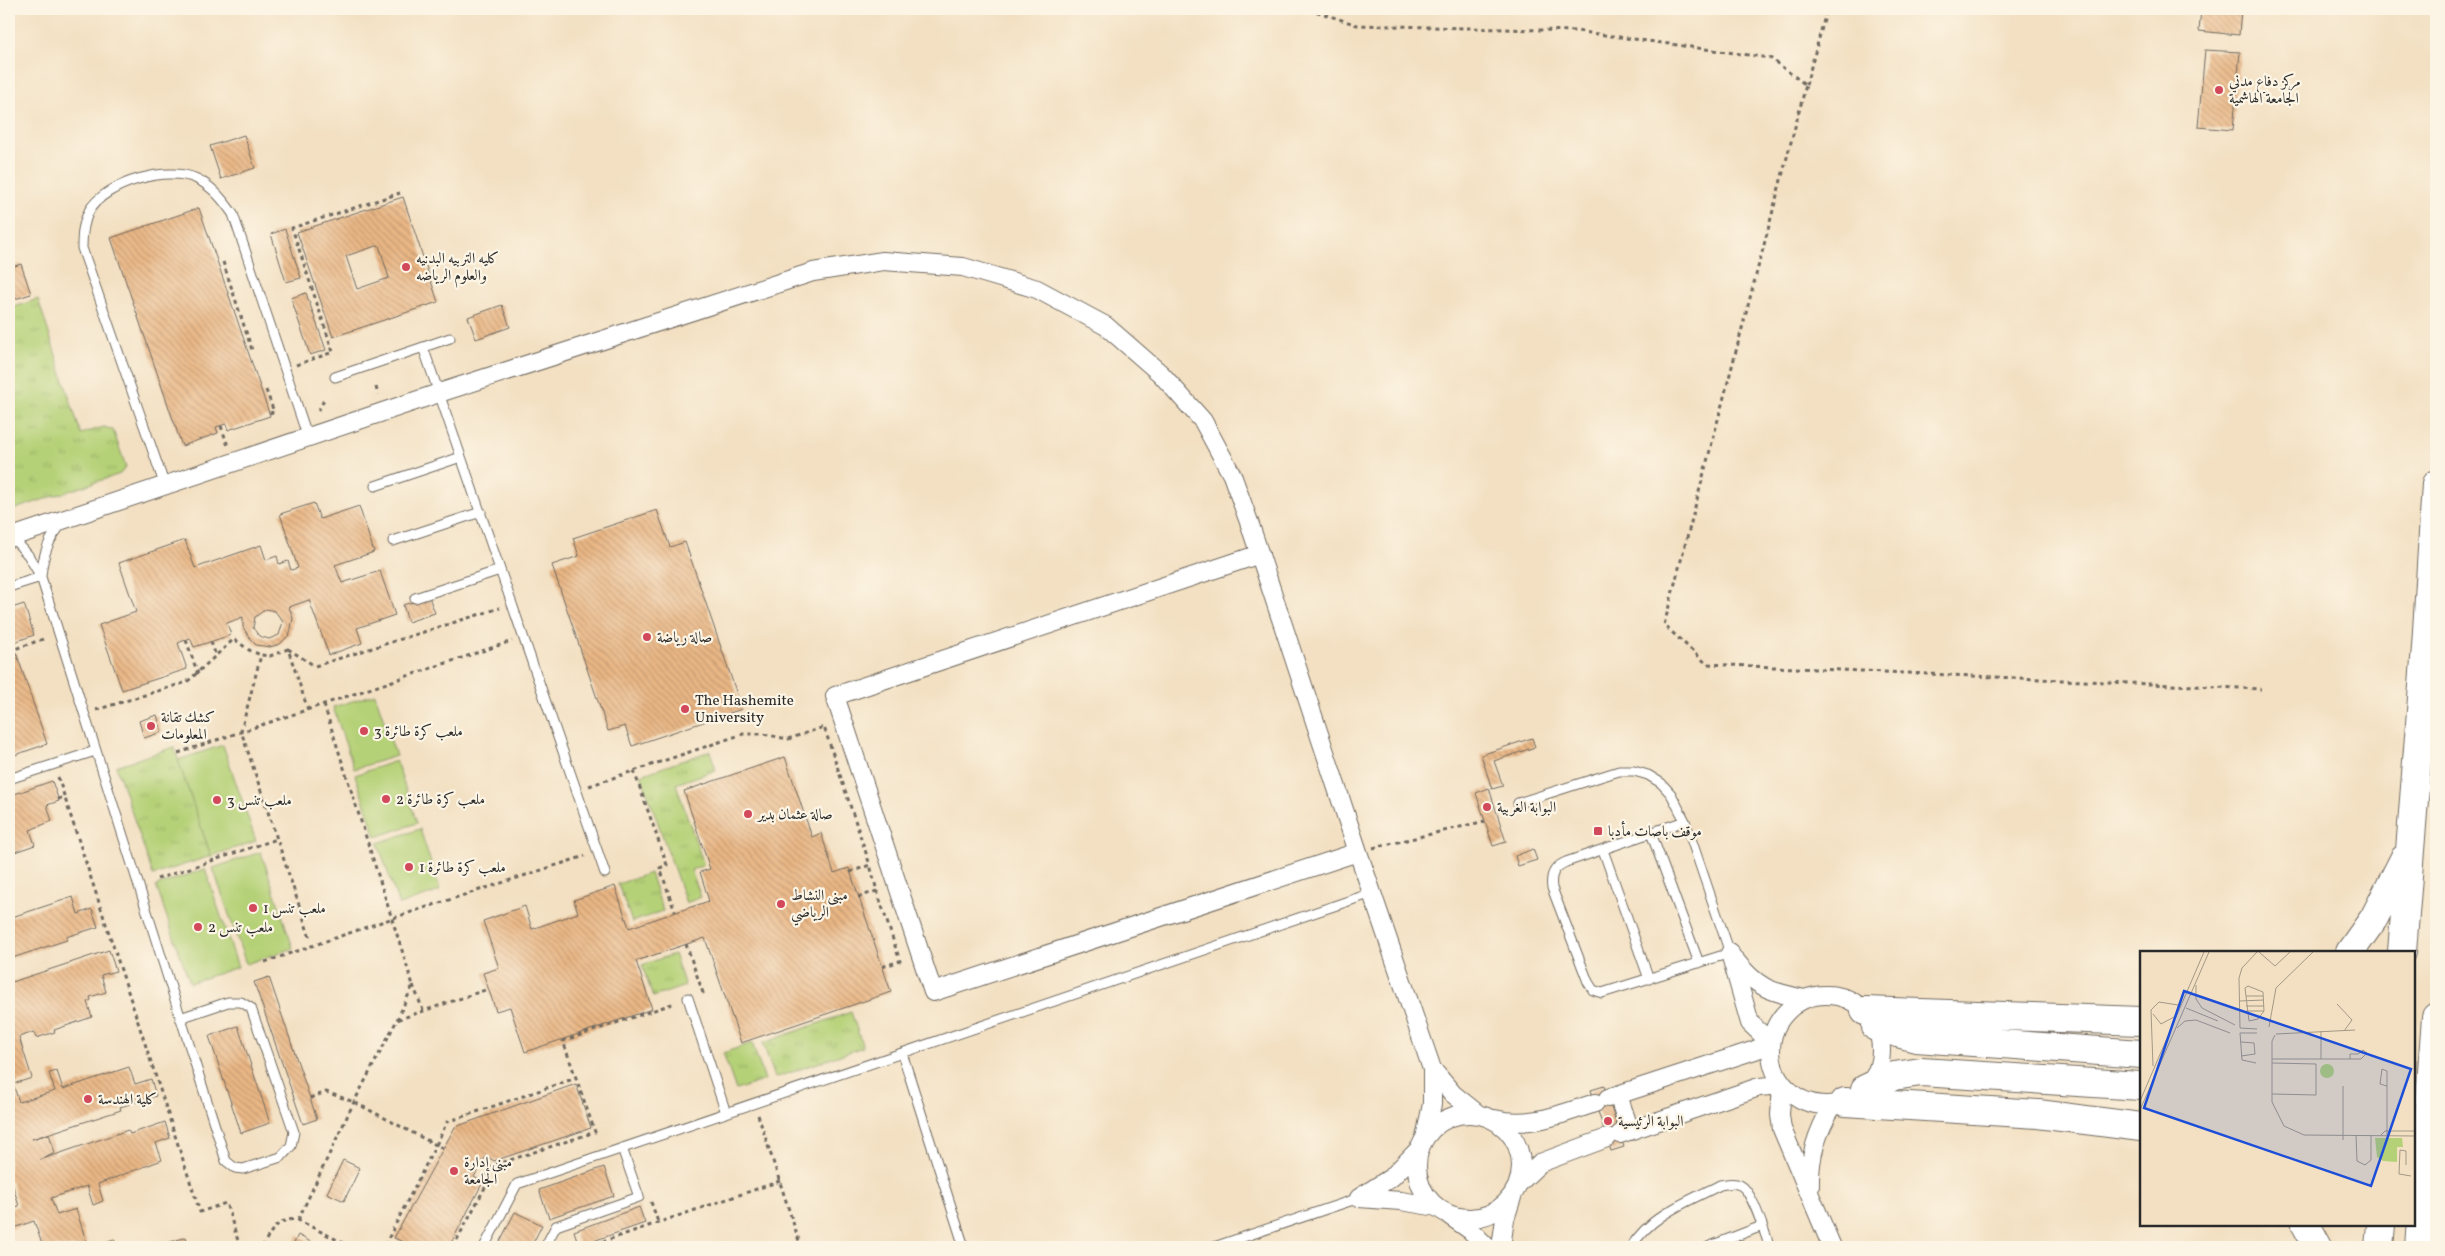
<svg xmlns="http://www.w3.org/2000/svg" width="2445" height="1256" font-family="Vollkorn,Amiri,serif">
<defs>
<pattern id="grass-tufts" width="24" height="20" patternUnits="userSpaceOnUse" patternTransform="scale(1.25)"><rect width="24" height="20" fill="#b5d177"/><path d="M3 7l-1-3M5 7V3M7 7l1-3M15 17l-1-3M17 17v-4M19 17l1-3" fill="none" stroke="#9cb467"/></pattern>
<pattern id="building-back-hatch" width="6" height="6" patternUnits="userSpaceOnUse" patternTransform="scale(1.25)"><rect width="6" height="6" fill="#eab785"/><path d="M-1 5l2 2M0 0l6 6M5-1l2 2" fill="none" stroke="#be956d"/></pattern>
</defs>
<rect width="100%" height="100%" fill="#fcf5e5"/>
<filter id="ink" filterUnits="userSpaceOnUse"><feTurbulence type="fractalNoise" baseFrequency=".02" numOctaves="2"/><feDisplacementMap in="SourceGraphic" scale="10" xChannelSelector="R" yChannelSelector="G"/><feConvolveMatrix kernelMatrix="1 2 1 2 8 2 1 2 1" color-interpolation-filters="sRGB"/></filter>
<filter id="wash" filterUnits="userSpaceOnUse"><feTurbulence type="fractalNoise" baseFrequency=".0096" numOctaves="4" result="noise"/><feDisplacementMap in="SourceGraphic" scale="20" xChannelSelector="R" yChannelSelector="G"/><feGaussianBlur stdDeviation="1.12" result="paint"/><feColorMatrix in="noise" values="0 0 0 0 0 0 0 0 0 0 0 0 0 0 0 0 0 1.4 0 .05"/><feComposite in="paint" operator="in"/></filter>
<g filter="url(#wash)">
<rect width="100%" height="100%" fill="#f3e0c2"/>
<!-- grass -->
<path fill="url(#grass-tufts)" stroke="#707e51" d="M38 299 81 434 104 427 113 430 126 467 120 474 9 511V309Z
M174 747 211 856 153 875 116 766Z
M710 751 716 770 676 784 704 865 691 870 701 897 686 903 641 775Z
M650 873 663 911 632 922 618 884Z
M674 954 685 986 653 997 642 965Z
M851 1012 863 1047 775 1078 763 1043Z
M752 1043 765 1080 736 1090 723 1053Z"/>
<!-- pitch -->
<path fill="#b5d177" stroke="#707e51" d="M375 694 396 756 354 769 333 707Z
M223 745 256 841 211 856 178 760Z
M396 761 417 823 376 837 355 775Z
M420 829 440 891 399 905 378 843Z
M261 852 293 948 246 964 213 868Z
M205 869 238 967 190 983 156 886Z"/>
<g id="blocks">
<!-- building -->
<path fill="url(#building-back-hatch)" fill-rule="evenodd" d="M2201 9H2241L2239 35 2199 31Z
M2205 50 2240 52 2233 130 2198 127Z
M244 135 255 168 221 179 210 146Z
M403 197 438 302 333 337 297 232ZM379 245 389 278 357 289 346 256Z
M199 208 270 416 228 430 226 424 216 427 218 433 182 446 111 238Z
M285 229 301 278 286 282 271 234Z
M21 264 31 294 12 300 9 290V268Z
M306 293 326 350 310 355 291 298Z
M502 305 510 327 476 339 468 317Z
M314 503 320 519 359 506 374 552 335 565 342 583 380 571 395 615 357 628 362 643 329 655 309 600 289 607 293 618 290 634 280 644 270 647 256 645 251 640 243 627V617L227 623 231 635 194 647 190 638 178 643 187 669 122 690 99 625 136 612 119 563 185 540 195 568 261 545 266 560 277 556 279 564 288 561 291 570 298 568 280 514ZM266 609 275 611 283 622 279 635 269 639 259 636 253 628 255 617Z
M657 510 670 547 685 542 742 709 632 746 625 726 608 731 552 565 579 556 573 538Z
M429 597 435 613 408 622 403 605Z
M24 604 34 635 9 644V609Z
M16 652 47 744 9 757V654Z
M157 715 162 732 144 738 139 721Z
M1532 738 1535 747 1494 761 1503 786 1492 789 1481 755Z
M785 757 812 837 821 833 834 873 849 868 891 992 741 1043 705 938 636 961 652 1009 525 1052 510 1007 496 1011 483 973 499 968 483 921 525 906 532 929 578 913 574 900 615 886 629 928 709 901 700 872 710 869 684 791Z
M52 781 59 801 47 805 52 821 30 830 35 845 9 854V796Z
M1489 788 1506 842 1493 846 1476 793Z
M1533 849 1537 860 1518 866 1515 856Z
M73 897 78 914 92 909 98 927 66 937 67 940 9 959V918Z
M109 950 116 971 101 975 106 992 90 997 91 1000 87 1002 92 1017 54 1030 55 1032 36 1038 34 1032 19 1037 32 1078 13 1084 19 1102 55 1091 49 1073 57 1071 63 1089 129 1067 135 1084 151 1079 156 1096 120 1107 121 1110 32 1139 49 1134 55 1153 40 1160 128 1130 130 1134 165 1122 170 1138 156 1143 162 1160 98 1184 103 1201 93 1205 87 1186 51 1198 57 1215 76 1209 88 1247H43L34 1221 11 1229 9 1223V1209L19 1206 11 1180 9 1181V983Z
M269 977 317 1119 303 1124 254 982Z
M238 1026 270 1123 241 1133 209 1036Z
M576 1084 591 1128 494 1161 486 1156 474 1177 483 1182 449 1247H415L394 1238 455 1127Z
M1604 1086 1624 1147 1611 1151 1591 1090Z
M343 1160 360 1168 344 1201 327 1193Z
M604 1167 614 1196 549 1218 539 1190Z
M639 1207 645 1223 579 1246 574 1231Z
M515 1212 542 1225 531 1247H497Z
M298 1235 320 1247H292Z
M186 1237 189 1247H155Z
M114 1239 116 1247H108L106 1242Z"/>
</g>
</g>
<g filter="url(#ink)">
<use href="#blocks" fill-opacity="0" stroke="#716a60" stroke-width="1"/>
<g fill="none" stroke-linecap="round" stroke-linejoin="round">
<!-- trunk-tunnel -->
<path stroke="#cbbca4" stroke-width="28" stroke-dasharray="28 14" stroke-linecap="butt" d="M2414 1073 2436 1074"/>
<defs>
<path id="service" d="M423 347 605 873
M335 377 450 338
M165 486 82 248C82 234 83 223 89 211 105 182 169 165 197 179 213 187 223 200 233 214L308 438
M375 486 461 457
M12 537 28 555 41 577 226 1161 235 1168 243 1169 281 1157 291 1146 294 1132 251 1008 241 1002H228L180 1018
M393 541 481 512
M41 576C43 556 48 538 63 523
M9 587 41 577
M415 598 500 570
M9 779 95 751
M1518 803 1619 771H1634L1648 775 1661 783 1671 794 1685 821 1730 953 1602 993 1593 990 1588 982 1552 888C1550 875 1554 867 1566 862L1685 821
M1651 833 1699 963
M1603 850 1649 979
M688 998 726 1113
M902 1053 964 1247
M484 1247 517 1184 1372 893
M545 1247 556 1226 639 1197 622 1148
M1214 1247 1359 1198
M1631 1247C1652 1214 1687 1202 1720 1185 1727 1184 1733 1182 1740 1185 1753 1191 1764 1233 1770 1247
M1708 1247 1762 1226"/>
<path id="minor" d="M9 538 439 393 813 272 883 261 963 267 1037 289 1106 326 1161 374 1203 421 1232 475 1249 522 1358 852 1432 1069V1104L1425 1138
M1260 554 835 696 933 992 1358 852
M1735 960C1757 988 1770 992 1805 999
M1771 1050a55 55 0 1 1 110 0a55 55 0 1 1-110 0Z
M1432 1069 1453 1094 1478 1114
M1618 1095 1630 1131
M1608 1098 1755 1050 1771 1043 1750 1023 1730 953
M1417 1166a52 52 0 1 1 104 0a52 52 0 1 1-104 0Z
M1494 1119C1530 1128 1561 1114 1595 1103
M1620 1134 1759 1087 1782 1085 1780 1115 1782 1129 1832 1247
M1519 1183 1540 1163 1607 1138
M1810 1187C1809 1156 1817 1132 1833 1105
M1359 1198 1392 1177 1420 1148
M1359 1198 1401 1201 1437 1207
M1450 1216 1470 1230 1487 1247
M1501 1247 1505 1219 1512 1197"/>
<path id="trunk" d="M2350 952 2374 918 2404 859
M2402 952 2426 647 2436 484
M1865 1011 2141 1021
M1876 1027 1916 1038 2141 1054
M1865 1089 1894 1076 1921 1072 2141 1086
M1845 1102 2038 1114 2141 1127
M2306 1225 2318 1247
M2379 1247 2381 1225
M2419 1247 2436 1017"/>
</defs>
<!-- service casing -->
<use href="#service" stroke="#716a60" stroke-width="11"/>
<!-- minor casing -->
<use href="#minor" stroke="#716a60" stroke-width="20"/>
<!-- trunk casing -->
<use href="#trunk" stroke="#716a60" stroke-width="30"/>
<!-- path -->
<path stroke="#716a60" stroke-width="3" stroke-dasharray="4 4" stroke-linecap="butt" d="M1309 9 1357 25 1576 31 1770 58 1806 85 1664 625 1707 664 2261 689
M1806 85 1827 9
M223 262 252 350
M296 365 333 352 292 228 400 193
M376 387 378 395
M266 390 274 412 269 413
M318 411 324 400
M221 426 228 446
M186 640 198 674
M211 642 216 656
M288 649 315 666 500 608
M9 651 46 638
M324 705 413 985 397 1020
M96 710 187 682 234 639 249 650 261 655
M308 710 288 649 270 656 261 655 241 731 310 938
M178 753 512 641
M634 771 667 865 660 868 675 912
M58 777 200 1212 226 1203 240 1247
M589 786 743 734H763L788 739 824 727 870 865
M58 799 65 797
M1373 848 1485 821
M850 872 870 865 877 891 858 897
M157 879 277 839
M877 891 900 961 882 967
M686 944 703 993 700 994
M265 962 393 918 585 856
M413 985 423 1010
M310 1098 326 1092 354 1102 436 1145 384 1247
M758 1115 801 1247
M443 1148 436 1145 447 1122 576 1078 563 1041 675 1003
M480 1166 486 1168 595 1132 576 1078
M651 1202 658 1222
M298 1220 354 1102 397 1020 488 989
M262 1247C271 1231 278 1217 298 1220L351 1247
M453 1247 489 1180 486 1168
M587 1247 780 1181"/>
<!-- service -->
<use href="#service" stroke="#fff" stroke-width="9"/>
<!-- minor -->
<use href="#minor" stroke="#fff" stroke-width="18"/>
<!-- trunk -->
<use href="#trunk" stroke="#fff" stroke-width="28"/>
</g>
</g>
<!-- markers -->
<g fill="#d1495b" stroke="#fcf5e5" stroke-width="2">
<circle cx="2219" cy="90" r="5"/>
<circle cx="406" cy="267" r="5"/>
<circle cx="647" cy="637" r="5"/>
<circle cx="685" cy="709" r="5"/>
<circle cx="151" cy="726" r="5"/>
<circle cx="364" cy="731" r="5"/>
<circle cx="386" cy="799" r="5"/>
<circle cx="217" cy="800" r="5"/>
<circle cx="1487" cy="807" r="5"/>
<circle cx="748" cy="814" r="5"/>
<rect x="1593" y="826" width="10" height="10" rx="2.5"/>
<circle cx="409" cy="867" r="5"/>
<circle cx="781" cy="904" r="5"/>
<circle cx="253" cy="908" r="5"/>
<circle cx="198" cy="927" r="5"/>
<circle cx="88" cy="1099" r="5"/>
<circle cx="1608" cy="1121" r="5"/>
<circle cx="454" cy="1171" r="5"/>
</g>
<g text-anchor="middle" stroke-width="4.5" stroke-linejoin="round" paint-order="stroke">
<!-- poi labels -->
<g font-size="15" fill="#2b2b2b" stroke="#fcf5e5" text-anchor="start">
<text x="2229" y="86">مركز دفاع مدني<tspan x="2229" dy="17">الجامعة الهاشمية</tspan></text>
<text x="416" y="263">كليه التربيه البدنيه<tspan x="416" dy="17">والعلوم الرياضه</tspan></text>
<text x="657" y="642">صالة رياضة</text>
<text x="695" y="705">The Hashemite<tspan x="695" dy="17">University</tspan></text>
<text x="161" y="722">كشك تقانة<tspan x="161" dy="17">المعلومات</tspan></text>
<text x="374" y="736">ملعب كرة طائرة 3</text>
<text x="396" y="804">ملعب كرة طائرة 2</text>
<text x="227" y="805">ملعب تنس 3</text>
<text x="1497" y="812">البوابة الغربية</text>
<text x="758" y="819">صالة عثمان بدير</text>
<text x="1608" y="836">موقف باصات مأدبا</text>
<text x="419" y="872">ملعب كرة طائرة 1</text>
<text x="791" y="900">مبنى النشاط<tspan x="791" dy="17">الرياضي</tspan></text>
<text x="263" y="913">ملعب تنس 1</text>
<text x="208" y="932">ملعب تنس 2</text>
<text x="98" y="1104">كلية الهندسة</text>
<text x="1618" y="1126">البوابة الرئيسية</text>
<text x="464" y="1167">مبنى إدارة<tspan x="464" dy="17">الجامعة</tspan></text>
</g>
</g>
<!-- overview -->
<g transform="translate(2140 951)">
<rect width="275" height="275" fill="#f3e0c2"/>
<path d="M262 187 263 196H257V211L243 210 237 206 235 187Z" fill="#b5d177"/>
<path d="M180 120a7 7 0 1 1 14 0a7 7 0 1 1-14 0Z" fill="#b5d177"/>
<path fill="none" stroke="#a39886" stroke-width="1" d="M117 1 102 17 99 27 100 77 117 78M119 1 135 15 150 1M56 34V48L62 57 95 74M108 35 123 41 124 60 118 68 109 70 105 37ZM106 45H123M100 50 124 49M197 53 212 69 204 80M106 55H124M46 57 78 70M106 60H124M13 63 21 73 34 66M129 76 136 37 173 1M37 77 45 70 56 69 90 82M136 83 215 79M135 84 132 90V151L144 175 164 184 275 185M101 105 115 103 114 92 101 91M132 108H221L227 102 223 99 218 103H210V108M181 108V80M116 112 102 109 100 82H117M13 115 11 59 19 51 38 54M203 135V189M247 135 240 133 242 118 247 120V184M132 143 176 144V113L132 112M0 150 64 1M0 159 69 1M216 184 217 210 225 214 231 209V184M241 184 245 180H275M266 214V200L260 199 259 223 271 225"/>
<path fill="#1d4ed8" fill-opacity="0.15" stroke="#1d4ed8" stroke-width="2.5" d="M44 40 271 118 231 235 4 157Z"/>
<rect width="275" height="275" fill="none" stroke="#2b2b2b" stroke-width="2.5"/>
</g>
<!-- margin -->
<rect width="2445" height="1256" fill="none" stroke="#fcf5e5" stroke-width="30"/>
</svg>
